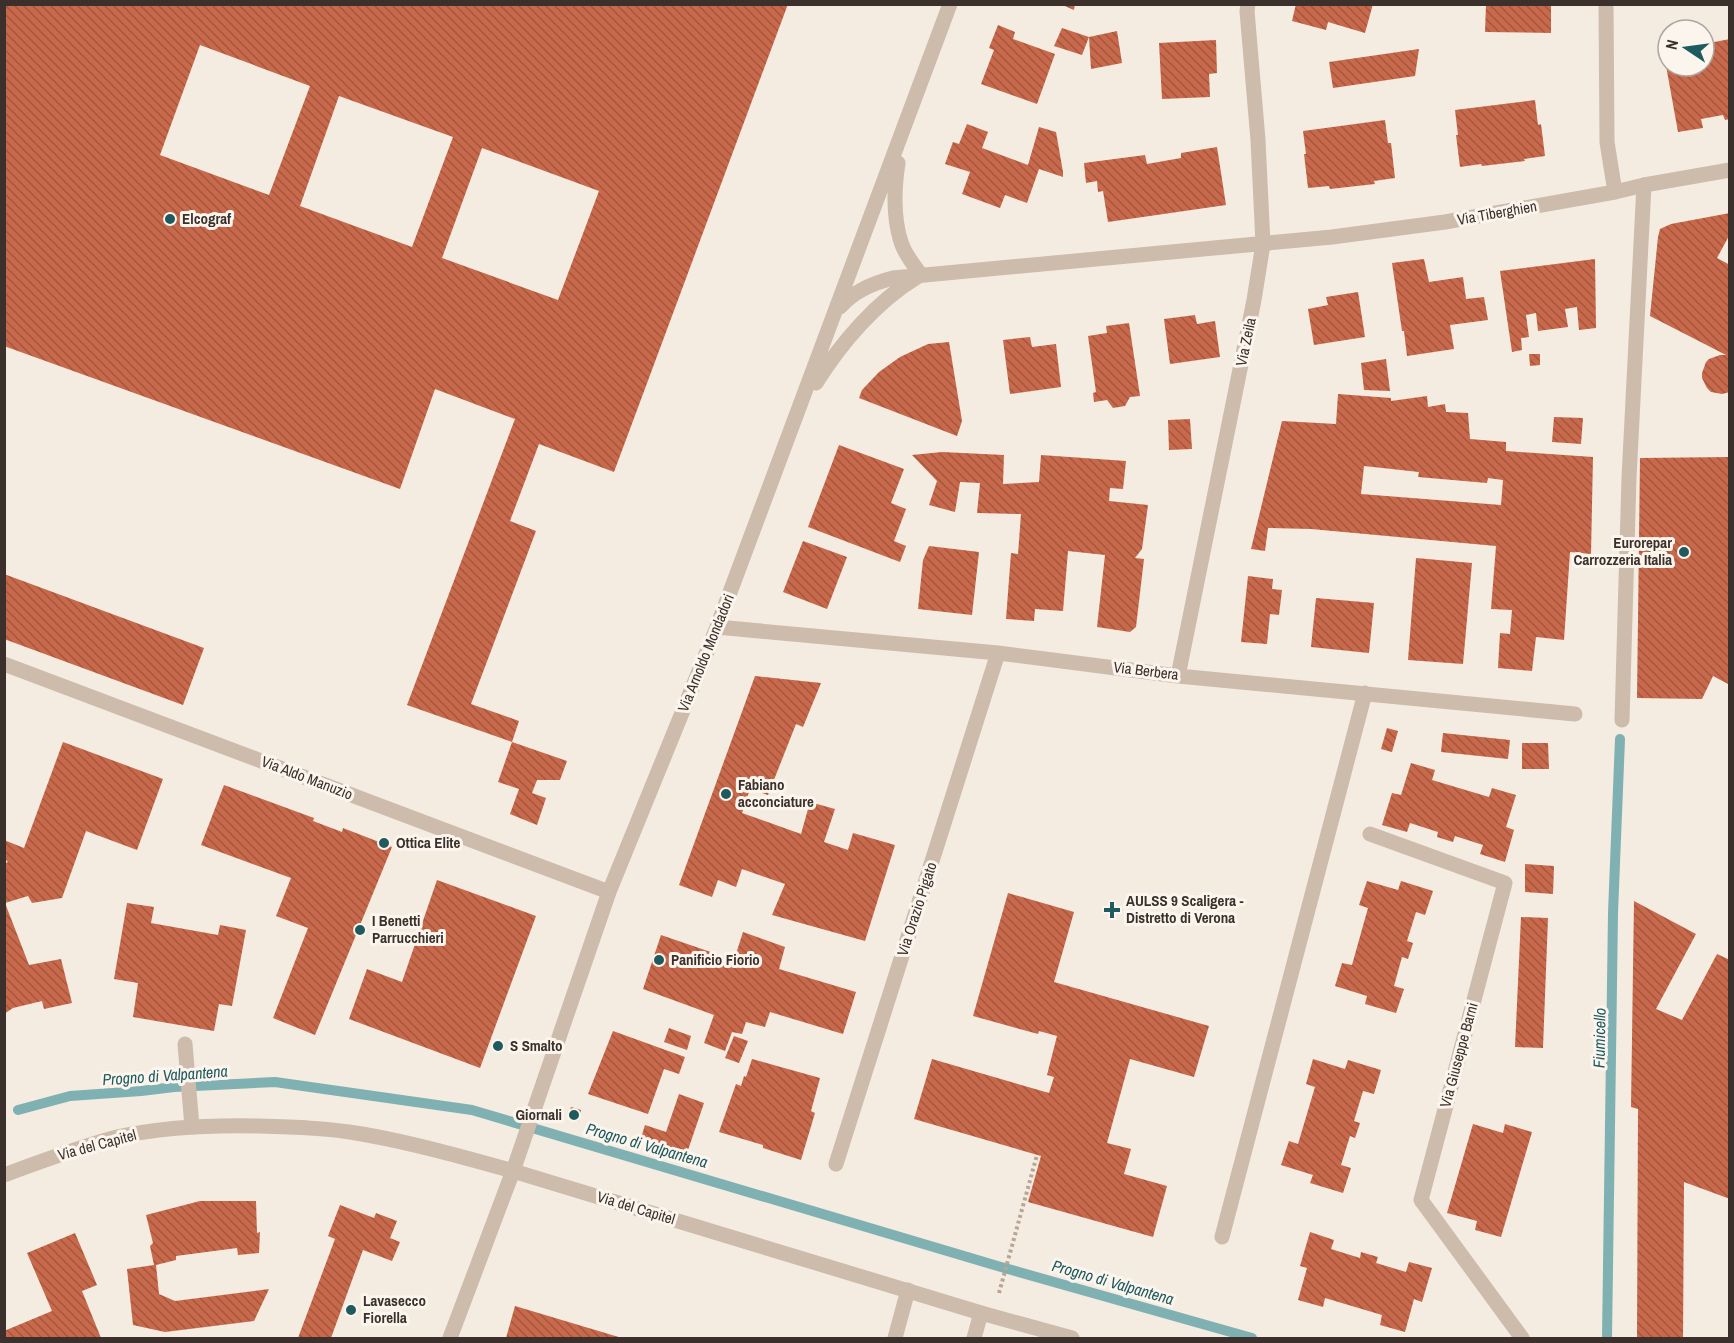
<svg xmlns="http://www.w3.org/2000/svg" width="1734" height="1343" font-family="'Archivo Narrow',sans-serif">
<defs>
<pattern id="building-back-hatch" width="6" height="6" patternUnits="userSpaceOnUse" patternTransform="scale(1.5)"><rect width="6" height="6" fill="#c8694b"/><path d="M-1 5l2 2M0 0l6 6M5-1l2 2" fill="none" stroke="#a4573f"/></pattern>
</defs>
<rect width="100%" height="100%" fill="#f4ebe1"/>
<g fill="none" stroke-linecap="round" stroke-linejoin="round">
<!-- stream -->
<path stroke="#7fb0b2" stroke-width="10" d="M18 1110 70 1096 141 1091 174 1087 275 1082 472 1110 1001 1267 1252 1338
M1607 1338 1613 913 1620 739"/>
</g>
<!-- building -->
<path fill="url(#building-back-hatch)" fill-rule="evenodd" d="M4 4H788L614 472 539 444 510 521 536 531 471 704 519 721 512 742 407 705 515 419 435 389 400 489 4 346ZM200 45 310 86 269 195 160 155ZM339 96 453 137 412 247 300 206ZM482 148 599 191 558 300 442 258Z
M1060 4H1075L1074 10Z
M1296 4H1373L1365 33 1328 22 1326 30 1292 21Z
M1486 4H1551V33L1485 32Z
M998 25 1015 32 1013 39 1055 54 1037 104 981 84 994 50 989 48Z
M1062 28 1089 37 1082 55 1054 46Z
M1117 31 1122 63 1091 69 1089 37Z
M1668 31V66H1704V44L1730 39V119L1725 120 1723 115 1701 119 1703 128 1678 132 1663 49V32Z
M1216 40 1217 73 1209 74 1210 97 1162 99 1159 43Z
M1419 49 1415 76 1333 88 1329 62Z
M1535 100 1538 125 1541 124 1545 156 1524 159 1525 161 1482 166 1481 164 1460 167 1456 135H1458L1455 110Z
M1385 120 1388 143H1391L1395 178 1374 181 1375 184 1330 189 1329 186 1308 188 1304 154H1306L1303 131Z
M967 124 988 132 982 148 1028 165 1039 127 1056 132 1063 172V177L1039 169 1027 203 1005 195 1000 208 962 194 970 172 945 164 953 142 959 144Z
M1217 147 1226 205 1108 222 1103 191 1098 192 1097 181 1086 183 1084 163 1145 155 1147 164 1181 158V153Z
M1730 213V234L1717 258 1730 265V392L1722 394 1711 392 1707 388 1702 378V373L1706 362 1709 359 1720 355H1726L1650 316 1658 237 1660 229 1671 224Z
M1424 259 1429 282 1463 277 1466 299 1484 297 1488 320 1450 325 1454 349 1407 356 1404 331H1402L1392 263Z
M1595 259 1596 328 1579 330 1577 307 1565 309 1568 327 1538 331 1536 313 1526 315 1529 337 1521 338 1522 350 1512 352 1500 271Z
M1358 292 1365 337 1314 345 1308 309 1328 305 1326 297Z
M1195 315 1197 324 1215 321 1220 357 1170 364 1164 319Z
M1129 323 1140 396 1130 397 1125 406 1113 408 1107 400 1094 402 1093 393 1096 392 1088 336 1107 333 1106 326Z
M1030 337 1032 347 1056 344 1061 387 1010 394 1003 340Z
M949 342 962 421 957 436 859 398 862 390 879 372 900 357 928 344Z
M1529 354H1540V365L1530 366Z
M1386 359 1390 391 1364 390 1361 363Z
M1338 394 1391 398V401L1427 396 1428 407 1445 404 1446 412 1468 413 1470 439 1506 442V451L1593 457 1591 554 1570 552 1564 640 1536 637 1532 671 1498 668 1500 633 1510 634 1512 610 1491 609 1496 546 1311 529 1268 528 1265 551 1251 549 1282 421 1336 424ZM1364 466 1419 472 1418 477 1487 483 1488 478 1503 480 1501 505 1361 494Z
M1554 417 1583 418 1581 444 1552 442Z
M1190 419 1192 449 1169 450 1168 420Z
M839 445 904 469 891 503 906 509 894 541 906 546 900 562 808 527Z
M942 452 1004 455 1003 484 1039 482 1041 455 1126 461 1123 489 1110 488 1109 501 1148 505 1142 549 1135 558 1144 559 1136 627 1130 632 1097 627 1105 555 1068 551 1063 611 1035 609 1034 621 1006 619 1011 553 1018 554 1021 514 977 513 980 483 960 482 955 512 929 505 937 481 912 455Z
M1730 457V685L1713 676 1702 699 1637 698 1640 458Z
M803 541 847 557 827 609 783 592Z
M929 546 979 552 972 615 918 609 923 560Z
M1416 558 1472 563 1463 664 1408 660Z
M4 574 204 648 183 705 4 639Z
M1248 576 1273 579 1272 589 1282 590 1279 615 1270 614 1267 644 1241 642Z
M1316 598 1374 603 1369 653 1311 647Z
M755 676 821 683 803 727 796 724 768 795 750 789 742 813 801 834 810 802 835 809 824 842 848 850 853 833 895 845 865 941 772 915 785 884 742 869 736 887 718 880 712 897 679 885Z
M1387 728 1398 731 1392 752 1381 749Z
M1443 733 1510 740 1508 759 1441 752Z
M63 742 163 779 137 850 86 831 62 898 32 903 28 896 5 903 29 965 61 959 72 1003 44 1009 42 1001 13 1008 4 1014V864L8 862 4 858V840L24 848Z
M512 742 567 761 560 780H537L532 793 546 798 537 825 510 814 519 789 498 782Z
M1522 743H1548L1549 769H1522Z
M1411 763 1435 770 1432 780 1489 797 1492 788 1516 795 1506 827 1514 830 1505 862 1480 854 1483 845 1455 836 1453 842 1437 837 1438 832 1410 823 1407 832 1382 825 1392 793 1401 795Z
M224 785 314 818 313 821 342 832 343 828 392 847 315 1035 273 1018 308 928 276 916 291 878 201 845Z
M1525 864 1554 866 1553 894 1525 892Z
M437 880 536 916 480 1068 349 1019 367 969 402 982Z
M1367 881 1398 890 1401 881 1433 891 1425 915 1416 912 1407 941 1413 943 1408 959 1402 957 1394 986 1404 989 1396 1013 1365 1004 1367 996 1335 986 1342 963 1352 965 1368 908 1359 905Z
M1008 893 1074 912 1054 982 1209 1026 1194 1077 1130 1059 1107 1143 1131 1149 1124 1174 1167 1186 1153 1237 1028 1202 1041 1156 914 1119 932 1059 1049 1093 1054 1077 1047 1075 1057 1036 1039 1031 1038 1034 973 1016Z
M1634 901 1696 934 1656 1009 1682 1020 1717 954 1730 960V1199L1684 1182 1683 1338H1637L1638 1109 1631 1107Z
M127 903 154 907 151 923 218 935 220 925 246 930 232 1006 219 1004 214 1031 133 1017 138 983 114 979Z
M1521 917 1548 918 1543 1048 1515 1047Z
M743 932 785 947 779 969 856 992 843 1034 770 1012 765 1027 746 1022 742 1034 732 1032 725 1051 704 1043 714 1015 643 989 661 935 734 960Z
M669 1028 691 1036 687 1050 664 1042Z
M613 1031 685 1057 679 1074 664 1069 648 1114 588 1094Z
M734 1036 748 1041 739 1063 725 1058Z
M752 1059 820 1078 811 1111 815 1113 801 1160 763 1148V1145L719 1132 736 1084 741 1086 744 1076 746 1077Z
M1313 1059 1345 1069 1348 1060 1381 1070 1374 1094 1363 1091 1354 1121 1360 1123 1355 1138 1350 1136 1341 1165 1351 1168 1343 1193 1310 1183 1313 1175 1281 1165 1289 1141 1298 1144 1315 1087 1306 1084Z
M679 1094 704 1103 687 1153 641 1138 645 1125 666 1132Z
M571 1107 581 1110 578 1121 568 1118Z
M1473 1124 1503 1133 1505 1124 1532 1132 1501 1237 1475 1230 1477 1221 1447 1213Z
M200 1201H256L257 1233 260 1232 259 1253 238 1255 237 1248 176 1256V1260L156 1265 159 1294 175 1301 269 1289 254 1321 165 1332 133 1325 127 1269 154 1265 150 1246 153 1243 146 1215Z
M340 1205 374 1218 376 1213 397 1221 390 1238 400 1242 392 1261 363 1250 331 1338H298L335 1239 328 1236Z
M1310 1232 1334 1240 1331 1249 1360 1258 1361 1252 1378 1257 1376 1263 1406 1272 1409 1262 1432 1268 1422 1302 1414 1299 1405 1332 1380 1325 1382 1315 1325 1298 1323 1307 1298 1300 1307 1268 1300 1266Z
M75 1233 97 1285 82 1291 101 1338H4V1331L52 1311 27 1253Z
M515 1306 622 1338H506Z"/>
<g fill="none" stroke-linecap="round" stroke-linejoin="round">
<!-- path -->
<path stroke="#b9a596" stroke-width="4" stroke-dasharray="3 3" stroke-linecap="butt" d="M999 1293 1037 1155"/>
<!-- service -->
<path stroke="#cdbbac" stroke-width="15" d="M1622 720 1629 478 1644 185
M1370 834 1505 883 1421 1200 1522 1338"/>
<!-- minor -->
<path stroke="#cdbbac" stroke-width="15" d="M1606 4 1607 142 1615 192
M898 163C894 189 893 217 901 242 905 255 914 265 921 275
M840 307C854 291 873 283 893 278L1332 237 1445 222 1615 192 1644 185 1730 170
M816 383C841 343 876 302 917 277
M717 627 998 653 1178 676 1575 714
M4 664 609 892
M1178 676 1254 300 1263 244 1258 140 1247 11 1248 4
M185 1044 192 1127
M836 1164 998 653
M1222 1237 1365 693
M450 1338 513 1171 609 892 717 627 950 4
M895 1338 908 1290
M974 1338 981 1313"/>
<!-- tertiary -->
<path stroke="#cdbbac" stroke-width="15" d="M4 1175C42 1161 79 1147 117 1137 163 1127 210 1125 258 1126 293 1127 328 1128 362 1134 413 1143 463 1157 513 1171L981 1313 1072 1338"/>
</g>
<!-- markers -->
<g fill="#1f5a5e" stroke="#fbf5ee" stroke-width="2">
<circle cx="170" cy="219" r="6"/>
<circle cx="1684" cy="552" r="6"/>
<circle cx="726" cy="794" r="6"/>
<circle cx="384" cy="843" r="6"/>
<path d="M1109 901h6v6h6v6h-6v6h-6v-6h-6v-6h6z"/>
<circle cx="360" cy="930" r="6"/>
<circle cx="659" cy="960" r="6"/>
<circle cx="498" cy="1046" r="6"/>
<circle cx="574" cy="1115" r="6"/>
<circle cx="351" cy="1310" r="6"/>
</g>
<g text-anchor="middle" stroke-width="6" stroke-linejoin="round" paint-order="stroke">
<!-- street labels -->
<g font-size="15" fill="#3b302b" stroke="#fbf5ee">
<text transform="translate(1497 213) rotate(-10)" y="5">Via Tiberghien</text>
<text transform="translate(1246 342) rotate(-78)" y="5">Via Zeila</text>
<text transform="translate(706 653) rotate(-68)" y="5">Via Arnoldo Mondadori</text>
<text transform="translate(1146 671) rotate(7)" y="5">Via Berbera</text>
<text transform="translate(307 778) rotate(21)" y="5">Via Aldo Manuzio</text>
<text transform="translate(917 909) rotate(-72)" y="5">Via Orazio Pigato</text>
<text transform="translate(1459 1055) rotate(-75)" y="5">Via Giuseppe Barni</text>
<text transform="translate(97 1145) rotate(-15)" y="5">Via del Capitel</text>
<text transform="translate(636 1208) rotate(17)" y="5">Via del Capitel</text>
</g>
<!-- poi labels -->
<g font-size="15" font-weight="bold" fill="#3b302b" stroke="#fbf5ee" text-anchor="start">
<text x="182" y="224">Elcograf</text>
<text x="1672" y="548" text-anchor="end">Eurorepar<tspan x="1672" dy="17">Carrozzeria Italia</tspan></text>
<text x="738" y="790">Fabiano<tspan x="738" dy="17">acconciature</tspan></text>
<text x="396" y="848">Ottica Elite</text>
<text x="1126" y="906">AULSS 9 Scaligera -<tspan x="1126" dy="17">Distretto di Verona</tspan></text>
<text x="372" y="926">I Benetti<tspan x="372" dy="17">Parrucchieri</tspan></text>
<text x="671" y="965">Panificio Fiorio</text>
<text x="510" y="1051">S Smalto</text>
<text x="562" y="1120" text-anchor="end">Giornali</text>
<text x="363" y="1306">Lavasecco<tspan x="363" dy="17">Fiorella</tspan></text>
</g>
<!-- water labels -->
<g font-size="16" font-style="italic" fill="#1f5a5e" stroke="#fbf5ee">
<text transform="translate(1599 1038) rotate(-89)" y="6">Fiumicello</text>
<text transform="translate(165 1075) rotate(-4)" y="6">Progno di Valpantena</text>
<text transform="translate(647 1145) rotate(16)" y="6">Progno di Valpantena</text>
<text transform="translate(1113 1282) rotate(16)" y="6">Progno di Valpantena</text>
</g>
</g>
<!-- border -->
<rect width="1734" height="1343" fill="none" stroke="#3b302b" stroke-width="12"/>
<!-- north arrow -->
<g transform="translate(1686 48) rotate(283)"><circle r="28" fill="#fbf5ee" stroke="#aea6a0" stroke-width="1.5"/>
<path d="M0-4.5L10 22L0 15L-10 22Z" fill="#1f5a5e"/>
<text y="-9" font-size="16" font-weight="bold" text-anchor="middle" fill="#3b302b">N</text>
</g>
</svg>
